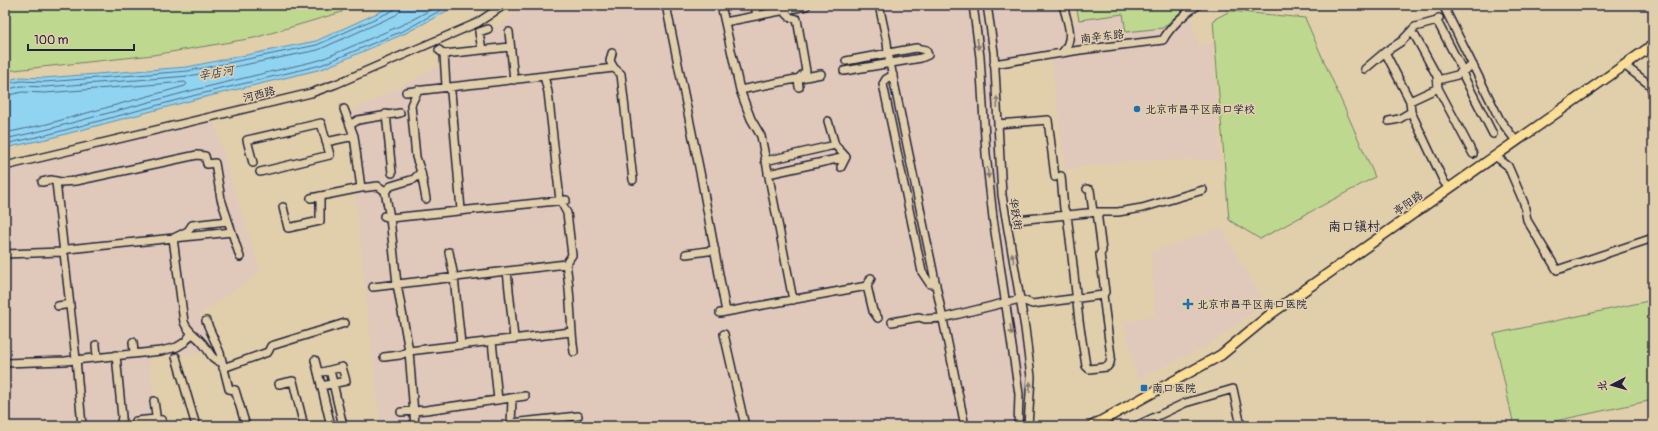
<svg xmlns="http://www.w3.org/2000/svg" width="1658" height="431" font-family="Pangolin,'LXGW WenKai TC',sans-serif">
<rect width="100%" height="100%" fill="#e1cfac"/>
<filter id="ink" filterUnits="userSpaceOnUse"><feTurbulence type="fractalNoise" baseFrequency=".025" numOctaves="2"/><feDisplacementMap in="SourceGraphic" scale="8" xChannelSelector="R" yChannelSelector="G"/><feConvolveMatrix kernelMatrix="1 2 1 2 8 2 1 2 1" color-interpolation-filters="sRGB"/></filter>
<g filter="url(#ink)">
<!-- built -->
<path fill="#e0c8bb" d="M525 5H1057L1065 39 1056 49 997 61 996 70 1032 426H380L347 114 467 51Z
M1076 5H1198L1191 18 1199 46 1212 42 1220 161 1197 160 1125 161 1065 170 1051 59 1059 57 1073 48V25L1079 20Z
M214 122 260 272 200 314 209 352 148 357 160 426H5V167Z
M1221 228 1265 303 1208 346 1138 379 1123 322 1155 316 1151 252Z"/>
<!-- green -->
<path fill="#bfd88f" stroke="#707d65" d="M5 5H340L342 12 254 38 153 55 5 71Z
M1076 5H1188L1163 28 1126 32 1123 14 1079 20Z
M1230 11 1305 18 1375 177 1260 239 1229 220 1213 20Z
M1653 300V400L1532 426H1514L1494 334Z"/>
<!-- water -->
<path fill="#90d4f2" stroke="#648da9" d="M395 5H458L406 33 322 69 197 99 51 138 5 148V81L20 77 44 78 187 67 316 41Z"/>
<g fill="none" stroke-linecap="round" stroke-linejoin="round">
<!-- shore -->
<path stroke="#4e6984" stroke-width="1" d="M5 84 21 81 45 82 188 71 317 45 394 10 396 5
M5 90 21 86 45 87 189 76 318 50 396 15 400 11 401 5
M5 96 22 92 45 93 185 82 187 84 185 86 47 124 5 133
M5 139 49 129 194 90 320 60 402 25 440 5
M5 144 50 134 196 95 321 65 405 30 450 5"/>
<defs>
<path id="minor" d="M666 5 701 177 726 312
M721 5 740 90 751 119 761 136 793 300
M755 5 757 16
M879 5 887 42 888 53 965 426
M973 5 980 57 986 154 993 218 1019 394 1018 426
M987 5 994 52 1002 195 1025 328 1031 377 1028 426
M1443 5 1500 120 1516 141
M783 10 790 17 797 19 806 71 798 79 799 87
M1437 21 1462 69 1464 77 1493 134
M725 22 806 6
M509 32 514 80
M1411 33 1415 36 1437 76 1438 88 1473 154
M439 50 444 54 510 47
M482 50 479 32 488 29
M1385 52 1410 101 1411 112 1444 182 1449 188
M612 53 610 61 614 68 621 74 633 180
M1062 53C1076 38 1067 22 1063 5
M444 54 446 86 451 92 461 210
M994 64 1080 50 1163 40C1170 27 1185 13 1198 5
M1624 65 1650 85 1653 92
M1365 69 1385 52 1402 41 1415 27 1437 21 1439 18
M844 71 921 58 928 55 926 50 916 48 846 61
M893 75 886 79 883 84 922 272 930 284H936
M544 76 548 92 560 200 567 213 572 255 566 264C571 293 570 323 574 352
M1438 80 1457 75 1473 65
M418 90 411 105 416 157 421 172 426 199
M740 90 821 74
M406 92 614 68
M1410 101 1438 88
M344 109 354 136 361 188 378 186 385 191
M386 114 392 173
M828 121 835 145 846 157 841 167
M1389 121 1399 119 1411 112
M998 124 1048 120 1055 177
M350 125 358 120 400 113
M326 142 354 136
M1495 156 1508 166 1524 203 1527 220 1557 270 1653 238
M765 161 835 145
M253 163 247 140 321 123 330 155 260 172
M5 166 311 93 336 84 477 23 504 5
M768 174 846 157
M1061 176 1064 209 1067 215 1071 247 1079 321 1086 366 1089 369 1107 367 1110 363 1111 356 1103 295 1105 292 1100 254 1102 251 1097 212
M42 182 51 180 61 182 76 181 197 155 205 156 207 164 215 163 221 199 240 257
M56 182 76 359 82 426
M1087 189 1090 190 1093 212
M311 198 361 188
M283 207 288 228 320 221V196
M384 216 390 218 566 200
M1017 220 1097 212H1118L1142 208 1203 190
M173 238 184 322C188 333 198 336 204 345 212 355 209 357 222 363
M174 238 188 231 192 225 228 221
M449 252 454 277 461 344
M5 254 61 252 68 249 232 232
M686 254 715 250
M507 271 514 338
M871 278 867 286 873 311 878 318
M373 287 566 264
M58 306 70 304
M720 313 867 286
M206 321 220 353 229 389 235 390 246 426
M892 322 919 317 925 319 943 318 1020 299 1032 304 1103 295
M724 334 745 426
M492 341 498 400
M133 342 134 353
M96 345 97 357
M116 355 122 417 120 426
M176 357 196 426
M384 357 400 355 409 351 571 332
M315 360 331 426
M5 363 65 361 161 351 177 347 185 342 191 334
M223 368 268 352 271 346 345 323
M330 370 343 426
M318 373 342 367 346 381 321 386
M279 384 293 381 304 426
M154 401 156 415 155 419
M401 412 426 410 525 396
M136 421 155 419 162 420V426
M511 423 578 416
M415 426 409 351 397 284 390 218 385 191 391 186 414 179 421 172
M511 426 512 398
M1136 426 1185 403 1233 389 1241 426"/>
<path id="major" d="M1092 426 1221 355 1272 313 1653 45"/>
</defs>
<!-- minor casing -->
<use href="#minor" stroke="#22223b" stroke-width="10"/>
<!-- major casing -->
<use href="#major" stroke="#22223b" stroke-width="12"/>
<!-- minor -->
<use href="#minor" stroke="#e1cfac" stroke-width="7"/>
<!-- major -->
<use href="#major" stroke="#fbdf96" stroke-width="9"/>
</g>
<!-- one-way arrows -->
<defs><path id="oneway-solid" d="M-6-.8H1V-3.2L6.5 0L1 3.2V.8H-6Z"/></defs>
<g fill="#827874">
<use href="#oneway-solid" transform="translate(978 44) rotate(82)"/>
<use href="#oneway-solid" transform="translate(997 102) rotate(-93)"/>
<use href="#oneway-solid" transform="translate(988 173) rotate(84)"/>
<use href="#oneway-solid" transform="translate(1013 258) rotate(-100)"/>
<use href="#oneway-solid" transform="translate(1011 330) rotate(82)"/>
<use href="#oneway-solid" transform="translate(1030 387) rotate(-87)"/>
</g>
</g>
<!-- markers -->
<g fill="#1f6fb2" stroke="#e1cfac" stroke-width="1.5">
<circle cx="1137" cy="109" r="4"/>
<path d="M1186 298h4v4h4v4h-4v4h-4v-4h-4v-4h4z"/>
<rect x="1140" y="384" width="8" height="8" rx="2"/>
</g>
<g text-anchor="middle" stroke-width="3.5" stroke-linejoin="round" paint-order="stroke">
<!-- street labels -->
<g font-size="11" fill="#22223b" stroke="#e1cfac">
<text transform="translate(1102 36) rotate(-7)" y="4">南辛东路</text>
<text transform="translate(259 94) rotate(-14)" y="4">河西路</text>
<text transform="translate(1408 203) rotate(-35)" y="4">亭阳路</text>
<text transform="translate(1016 214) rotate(80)" y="4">华跃街</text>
</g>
<!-- poi labels -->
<g font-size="11" fill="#22223b" stroke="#e1cfac" text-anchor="start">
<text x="1145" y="113">北京市昌平区南口学校</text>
<text x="1197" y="308">北京市昌平区南口医院</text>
<text x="1152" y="392">南口医院</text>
</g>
<!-- water labels -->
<g font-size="12" font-style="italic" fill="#323d56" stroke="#e1cfac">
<text transform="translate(216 73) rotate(-10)" y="4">辛店河</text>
</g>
<!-- quarter labels -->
<g font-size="13" fill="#22223b" stroke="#e1cfac">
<text x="1354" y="231">南口镇村</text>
</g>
</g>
<!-- margin -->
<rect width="1658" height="431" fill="none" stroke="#e1cfac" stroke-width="20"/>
<rect x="10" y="10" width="1638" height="411" fill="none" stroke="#22223b" stroke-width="1.5" filter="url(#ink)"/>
<!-- north arrow -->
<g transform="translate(1612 385) rotate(264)" stroke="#e1cfac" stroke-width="3" paint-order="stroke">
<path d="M0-3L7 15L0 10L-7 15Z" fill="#22223b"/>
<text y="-6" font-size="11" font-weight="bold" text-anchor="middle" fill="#22223b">北</text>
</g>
<!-- scale -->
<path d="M28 44v6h106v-6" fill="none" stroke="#22223b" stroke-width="2"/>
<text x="34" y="44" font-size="12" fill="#22223b" stroke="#e1cfac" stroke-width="3" paint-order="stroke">100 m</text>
</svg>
